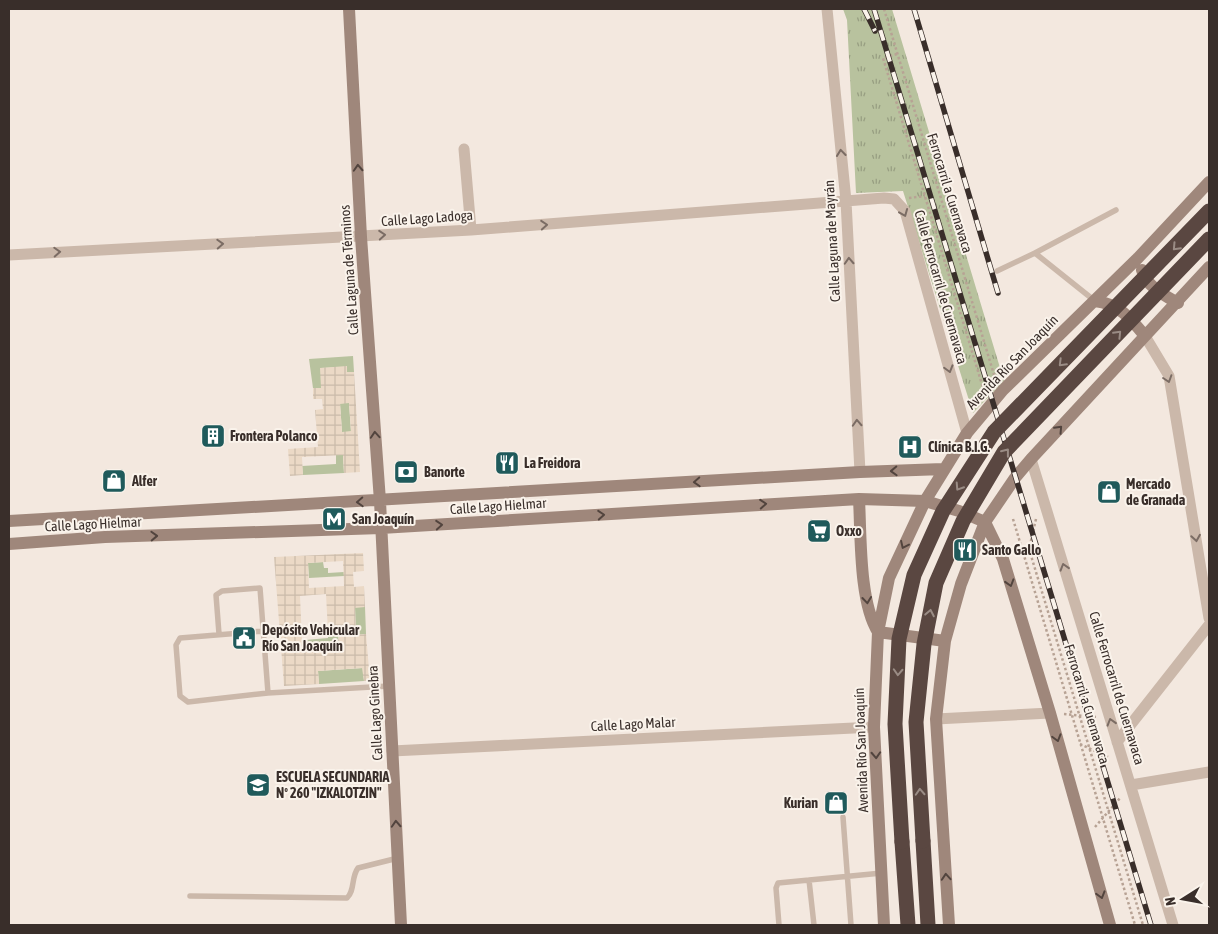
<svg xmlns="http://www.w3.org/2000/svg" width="1218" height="934" font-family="'Asap Condensed',sans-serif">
<defs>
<pattern id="grass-tufts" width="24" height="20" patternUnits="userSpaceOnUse" patternTransform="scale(1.25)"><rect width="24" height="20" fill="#b8c29e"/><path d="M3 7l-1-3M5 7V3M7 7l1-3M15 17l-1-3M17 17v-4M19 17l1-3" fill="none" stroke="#979e81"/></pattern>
<pattern id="plaza-grid" width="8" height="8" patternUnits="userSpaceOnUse" patternTransform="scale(1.25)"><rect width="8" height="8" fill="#ebd9c6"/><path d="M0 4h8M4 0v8" fill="none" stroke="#cabbaa"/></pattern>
</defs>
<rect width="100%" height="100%" fill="#f3e8df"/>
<!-- grass -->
<path fill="url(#grass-tufts)" d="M843 9H892L1004 381 973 413 903 191 856 193 847 20Z"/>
<!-- garden -->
<path fill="#b8c29e" d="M353 356 354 372H347V367L321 368 322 388H313L309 359Z
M340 403H349L351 432H342Z
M336 455H343L344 473 303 475 302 466 336 464Z
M323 562 324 568H328V573L344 572V576L309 578 308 563Z
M355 607H365L366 634 356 635Z
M338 631 339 646 305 648V640L328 638V632Z
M363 668 364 681 319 684 318 671Z"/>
<!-- plaza -->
<path fill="url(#plaza-grid)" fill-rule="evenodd" d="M347 366V372H354L360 472 344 473 343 455 302 457 303 475 290 476 288 449 318 447 315 410 323 409 322 399H313V388H321L320 368ZM349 403 351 431 342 432 340 404Z
M363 553 364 571 353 572 354 587 364 586 365 607 355 608 356 635 366 634 370 681H364L362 668 318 671 319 684 284 686 274 557ZM343 561 344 586 309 588 308 563ZM326 594 328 632 338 631 339 646 306 648 305 640H302L300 596Z"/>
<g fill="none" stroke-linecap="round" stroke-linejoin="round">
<!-- path -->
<path stroke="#b7a294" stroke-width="2.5" stroke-dasharray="2.5 2.5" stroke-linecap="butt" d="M884 9 995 378
M897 54 883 58 984 391
M909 198 925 196
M1013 519 1135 925
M1036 519 1029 549 1143 925
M1064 714 1096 717
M1080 744 1108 757
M1095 827 1121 797"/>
<!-- lane -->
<path stroke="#cbb8aa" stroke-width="5.5" d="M1035 253 1116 210
M997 271 1035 253 1095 301
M264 631 180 638 176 645 180 696 188 702 268 693 389 686
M219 634 216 595 222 591 260 588 268 693
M843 817 851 925
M809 880 814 925
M190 896 347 898C355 891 351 877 358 868L398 858
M779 925 776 888 778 883 882 873"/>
<!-- street -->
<path stroke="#cbb8aa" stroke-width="11" d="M827 9 846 201 860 472
M464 149 471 230
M9 255 471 230 884 198 894 199 905 211 967 433
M1145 336 1169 376 1209 618
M1031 459 1173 925
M936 719 1050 713
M1117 742 1209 625
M392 751 874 727
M1131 785 1209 772"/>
<!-- secondary -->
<path stroke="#9f877b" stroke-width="12" d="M349 9 361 237 380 501 401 925
M1142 270C1146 286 1164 295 1178 303
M1095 301C1119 304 1130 318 1145 336
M859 499C861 535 859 602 878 632L945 641
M9 521 860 472 943 469
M985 522 1003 559 1050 713 1110 925
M9 544 105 537 381 528 859 499 925 501 959 511 985 522
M884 925 874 727 878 632 889 578 925 501 967 433 1003 390 1138 258 1209 182
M949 925 936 719 945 641 961 584 985 522 1015 478 1031 459 1209 267"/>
<!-- highway -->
<path stroke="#5a4741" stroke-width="15" d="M923 841 928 925
M902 842 908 925"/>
<defs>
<path id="rail" d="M864 9 875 31
M874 9 1151 925
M914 9 998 293"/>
</defs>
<!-- rail casing -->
<use href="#rail" stroke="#392e2a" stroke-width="5.5"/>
<!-- rail -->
<use href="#rail" stroke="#faf3eb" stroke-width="4" stroke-dasharray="11" stroke-linecap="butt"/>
<!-- highway-bridge -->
<path stroke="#5a4741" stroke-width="15" d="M923 841 916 722 924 644 936 583 963 521 1004 452 1209 239
M902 842 895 724 899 639 914 575 943 511 994 432 1209 211"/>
</g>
<!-- one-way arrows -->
<defs><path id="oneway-chevron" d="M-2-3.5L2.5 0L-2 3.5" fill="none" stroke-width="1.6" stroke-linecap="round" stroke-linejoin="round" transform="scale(1.25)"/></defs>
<g stroke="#7b6c64">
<use href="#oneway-chevron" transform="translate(841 153) rotate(-96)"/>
<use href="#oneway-chevron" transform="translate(904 213) rotate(68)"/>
<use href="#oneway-chevron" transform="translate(544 225) rotate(-4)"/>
<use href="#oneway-chevron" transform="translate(382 235) rotate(-4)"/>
<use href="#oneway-chevron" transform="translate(220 244) rotate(-3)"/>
<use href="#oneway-chevron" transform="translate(57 252) rotate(-3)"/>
<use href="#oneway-chevron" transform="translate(849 261) rotate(-93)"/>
<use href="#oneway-chevron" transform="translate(949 369) rotate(74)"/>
<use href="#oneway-chevron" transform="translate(1168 379) rotate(72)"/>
<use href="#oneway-chevron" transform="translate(857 423) rotate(-93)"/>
<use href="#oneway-chevron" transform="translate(1196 538) rotate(81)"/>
<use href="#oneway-chevron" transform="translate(1064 567) rotate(-107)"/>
<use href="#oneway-chevron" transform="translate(1111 722) rotate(-107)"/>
</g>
<g stroke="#52443e">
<use href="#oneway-chevron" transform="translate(358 168) rotate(-93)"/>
<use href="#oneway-chevron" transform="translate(1059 429) rotate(-47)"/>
<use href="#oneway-chevron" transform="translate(375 435) rotate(-94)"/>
<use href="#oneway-chevron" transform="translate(894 471) rotate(178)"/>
<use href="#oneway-chevron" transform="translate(697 482) rotate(177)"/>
<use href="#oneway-chevron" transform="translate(360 502) rotate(177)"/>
<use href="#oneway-chevron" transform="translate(763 504) rotate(-4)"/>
<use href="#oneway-chevron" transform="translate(601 515) rotate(-4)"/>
<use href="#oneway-chevron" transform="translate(439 525) rotate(-4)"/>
<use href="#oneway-chevron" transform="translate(154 536) rotate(-2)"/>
<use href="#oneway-chevron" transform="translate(904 545) rotate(115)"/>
<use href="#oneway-chevron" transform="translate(1010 583) rotate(73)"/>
<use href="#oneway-chevron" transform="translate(867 600) rotate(84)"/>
<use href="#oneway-chevron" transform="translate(1057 738) rotate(74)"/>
<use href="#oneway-chevron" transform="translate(876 755) rotate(87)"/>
<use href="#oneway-chevron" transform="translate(396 824) rotate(-93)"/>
<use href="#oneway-chevron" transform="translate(946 877) rotate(-94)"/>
<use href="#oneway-chevron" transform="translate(1101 895) rotate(74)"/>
</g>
<g stroke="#9a8c85">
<use href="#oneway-chevron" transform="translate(1176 247) rotate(133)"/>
<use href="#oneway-chevron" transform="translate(1118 334) rotate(-46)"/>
<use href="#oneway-chevron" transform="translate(1062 363) rotate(135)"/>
<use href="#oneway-chevron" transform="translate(1006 452) rotate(-52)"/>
<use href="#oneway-chevron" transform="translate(959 487) rotate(123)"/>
<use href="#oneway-chevron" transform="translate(930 613) rotate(-79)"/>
<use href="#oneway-chevron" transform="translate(898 672) rotate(93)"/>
<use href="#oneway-chevron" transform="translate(920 792) rotate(-93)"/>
</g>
<!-- icons -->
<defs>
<symbol id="building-square" viewBox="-11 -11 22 22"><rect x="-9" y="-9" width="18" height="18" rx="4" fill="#1f5a5b" stroke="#faf3eb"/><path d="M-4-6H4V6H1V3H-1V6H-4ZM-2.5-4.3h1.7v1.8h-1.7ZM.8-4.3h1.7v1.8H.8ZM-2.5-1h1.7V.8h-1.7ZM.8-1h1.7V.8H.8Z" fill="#fff"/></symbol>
<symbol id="hospital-square" viewBox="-11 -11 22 22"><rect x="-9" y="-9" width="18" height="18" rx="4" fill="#1f5a5b" stroke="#faf3eb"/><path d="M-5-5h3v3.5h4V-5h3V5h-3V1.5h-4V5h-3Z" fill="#fff"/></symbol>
<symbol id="restaurant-square" viewBox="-11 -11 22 22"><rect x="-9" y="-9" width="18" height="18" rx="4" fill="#1f5a5b" stroke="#faf3eb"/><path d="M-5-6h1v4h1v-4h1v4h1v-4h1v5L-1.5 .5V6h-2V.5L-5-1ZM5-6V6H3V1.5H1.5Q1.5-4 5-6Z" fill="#fff"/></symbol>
<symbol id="bank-square" viewBox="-11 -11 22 22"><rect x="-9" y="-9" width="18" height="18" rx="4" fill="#1f5a5b" stroke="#faf3eb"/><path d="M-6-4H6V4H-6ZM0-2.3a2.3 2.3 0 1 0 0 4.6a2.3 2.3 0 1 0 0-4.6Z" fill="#fff"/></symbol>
<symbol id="shop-square" viewBox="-11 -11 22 22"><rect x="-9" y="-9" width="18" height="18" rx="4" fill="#1f5a5b" stroke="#faf3eb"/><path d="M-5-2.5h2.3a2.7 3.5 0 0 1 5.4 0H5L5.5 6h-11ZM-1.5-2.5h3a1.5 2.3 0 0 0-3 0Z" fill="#fff"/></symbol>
<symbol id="metro-square" viewBox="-11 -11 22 22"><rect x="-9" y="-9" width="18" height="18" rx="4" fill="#1f5a5b" stroke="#faf3eb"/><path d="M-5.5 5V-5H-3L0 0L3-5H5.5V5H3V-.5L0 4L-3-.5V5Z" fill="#fff"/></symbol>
<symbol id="supermarket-square" viewBox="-11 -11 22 22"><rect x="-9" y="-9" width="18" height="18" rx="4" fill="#1f5a5b" stroke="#faf3eb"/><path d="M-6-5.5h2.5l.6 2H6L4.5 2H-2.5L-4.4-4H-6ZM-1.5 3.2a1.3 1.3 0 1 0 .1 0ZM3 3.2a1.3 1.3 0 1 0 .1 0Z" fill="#fff"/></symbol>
<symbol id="civic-square" viewBox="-11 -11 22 22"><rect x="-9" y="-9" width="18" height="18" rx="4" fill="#1f5a5b" stroke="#faf3eb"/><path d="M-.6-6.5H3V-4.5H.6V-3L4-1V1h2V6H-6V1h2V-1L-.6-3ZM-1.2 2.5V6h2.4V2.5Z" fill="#fff"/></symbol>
<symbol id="school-square" viewBox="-11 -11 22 22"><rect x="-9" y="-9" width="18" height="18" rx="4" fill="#1f5a5b" stroke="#faf3eb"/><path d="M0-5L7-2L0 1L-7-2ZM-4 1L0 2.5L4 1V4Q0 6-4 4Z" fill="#fff"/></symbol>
</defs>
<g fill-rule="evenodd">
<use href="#building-square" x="199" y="422" width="28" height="28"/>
<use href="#hospital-square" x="896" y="433" width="28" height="28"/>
<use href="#restaurant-square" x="493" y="449" width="28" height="28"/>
<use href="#bank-square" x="392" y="458" width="28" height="28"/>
<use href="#shop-square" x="100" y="467" width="28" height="28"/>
<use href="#shop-square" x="1095" y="478" width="28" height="28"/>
<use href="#metro-square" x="320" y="505" width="28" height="28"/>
<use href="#supermarket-square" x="805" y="517" width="28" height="28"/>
<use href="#restaurant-square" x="951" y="536" width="28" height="28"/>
<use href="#civic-square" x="230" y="624" width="28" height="28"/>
<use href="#school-square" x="244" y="771" width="28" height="28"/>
<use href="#shop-square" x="822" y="789" width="28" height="28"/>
</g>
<g text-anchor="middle" stroke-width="4" stroke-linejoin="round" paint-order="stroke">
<!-- street labels -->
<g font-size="14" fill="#392e2a" stroke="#faf3eb">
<text transform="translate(950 193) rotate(73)" y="5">Ferrocarril a Cuernavaca</text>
<text transform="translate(427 218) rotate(-4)" y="5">Calle Lago Ladoga</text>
<text transform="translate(832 241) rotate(-93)" y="5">Calle Laguna de Mayrán</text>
<text transform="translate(349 270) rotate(-94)" y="5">Calle Laguna de Términos</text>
<text transform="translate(941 287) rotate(74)" y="5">Calle Ferrocarril de Cuernavaca</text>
<text transform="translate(1012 362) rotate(-46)" y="5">Avenida Río San Joaquín</text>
<text transform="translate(498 506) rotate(-4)" y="5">Calle Lago Hielmar</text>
<text transform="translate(93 524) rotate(-3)" y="5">Calle Lago Hielmar</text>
<text transform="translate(1117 688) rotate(73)" y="5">Calle Ferrocarril de Cuernavaca</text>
<text transform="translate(1087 704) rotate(73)" y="5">Ferrocarril a Cuernavaca</text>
<text transform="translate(375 713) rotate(-93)" y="5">Calle Lago Ginebra</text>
<text transform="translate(633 724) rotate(-3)" y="5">Calle Lago Malar</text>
<text transform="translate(861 750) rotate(-92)" y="5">Avenida Río San Joaquín</text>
</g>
<!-- poi labels -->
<g font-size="14" font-weight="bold" fill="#392e2a" stroke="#faf3eb" text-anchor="start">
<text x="230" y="441">Frontera Polanco</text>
<text x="928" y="452">Clínica B.I.G.</text>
<text x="524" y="468">La Freidora</text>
<text x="424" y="477">Banorte</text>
<text x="132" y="486">Alfer</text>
<text x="1126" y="489">Mercado<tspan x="1126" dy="16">de Granada</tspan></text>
<text x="352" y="524">San Joaquín</text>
<text x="836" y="536">Oxxo</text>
<text x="982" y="555">Santo Gallo</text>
<text x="262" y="635">Depósito Vehicular<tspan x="262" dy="16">Río San Joaquín</tspan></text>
<text x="276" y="782">ESCUELA SECUNDARIA<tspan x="276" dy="16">Nº 260 "IZKALOTZIN"</tspan></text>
<text x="818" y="808" text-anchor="end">Kurian</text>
</g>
</g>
<!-- border -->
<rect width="1218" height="934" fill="none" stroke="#392e2a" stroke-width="20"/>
<!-- north arrow -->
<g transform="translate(1183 899) rotate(259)" stroke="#faf3eb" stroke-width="4" paint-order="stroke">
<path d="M0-4L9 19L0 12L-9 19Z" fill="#392e2a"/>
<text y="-8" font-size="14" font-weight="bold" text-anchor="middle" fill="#392e2a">N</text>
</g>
</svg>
